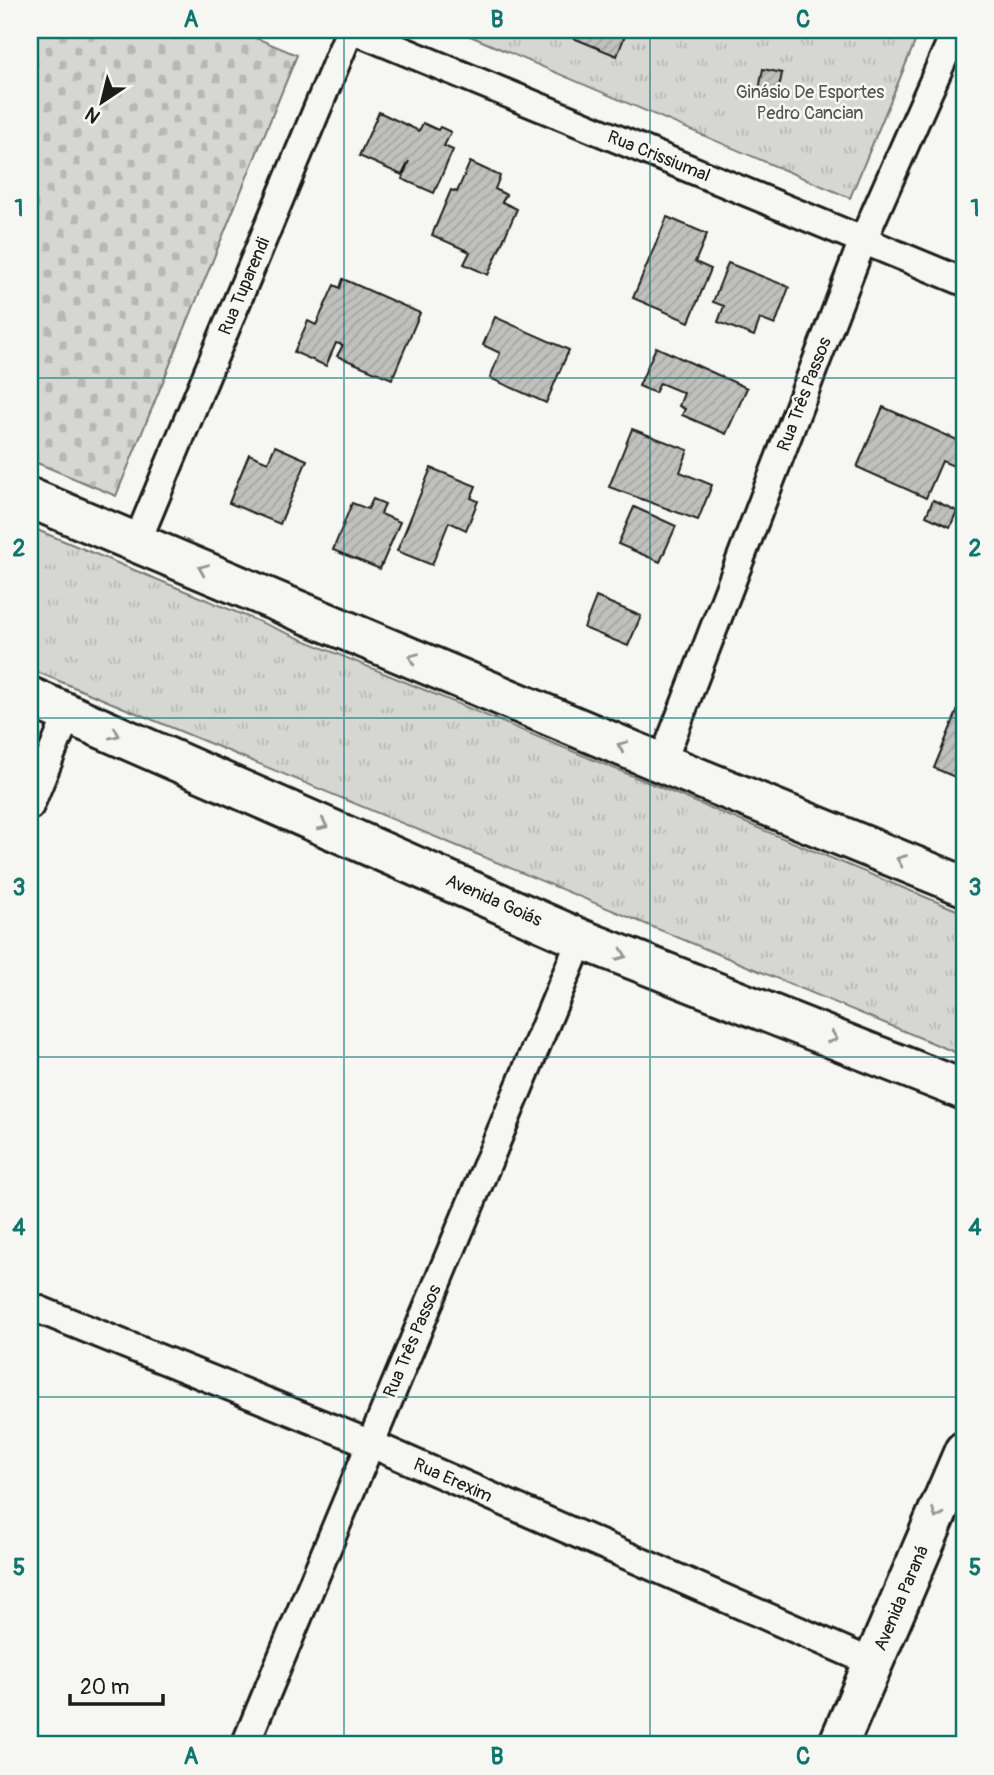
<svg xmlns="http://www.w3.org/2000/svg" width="994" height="1775" font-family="Pangolin,sans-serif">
<defs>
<pattern id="grass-tufts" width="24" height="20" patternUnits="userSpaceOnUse" patternTransform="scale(1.75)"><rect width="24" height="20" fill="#d6d6d2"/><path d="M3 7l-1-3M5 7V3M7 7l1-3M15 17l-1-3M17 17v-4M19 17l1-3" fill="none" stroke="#b7b7b4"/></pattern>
<pattern id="cemetery-stones" width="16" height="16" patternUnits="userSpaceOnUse" patternTransform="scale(1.75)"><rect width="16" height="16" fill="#d6d6d2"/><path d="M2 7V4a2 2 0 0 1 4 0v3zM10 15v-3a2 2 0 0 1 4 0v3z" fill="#b7b7b4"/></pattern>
<pattern id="building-hatch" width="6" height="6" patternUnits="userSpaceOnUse" patternTransform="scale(1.75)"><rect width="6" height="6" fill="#c0c0bd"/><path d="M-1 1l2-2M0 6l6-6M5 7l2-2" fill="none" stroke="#a4a4a2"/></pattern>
</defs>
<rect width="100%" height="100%" fill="#f6f6f2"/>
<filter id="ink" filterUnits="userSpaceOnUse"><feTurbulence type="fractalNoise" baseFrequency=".0143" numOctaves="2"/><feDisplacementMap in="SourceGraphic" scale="14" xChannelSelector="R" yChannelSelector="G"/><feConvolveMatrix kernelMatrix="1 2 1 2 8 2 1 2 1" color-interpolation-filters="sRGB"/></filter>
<g filter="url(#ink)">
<!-- grass -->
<path fill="url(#grass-tufts)" stroke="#797977" stroke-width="2" d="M456 30H920L850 198Z
M30 527 964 913V1056L30 669Z"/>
<!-- cemetery -->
<path fill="url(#cemetery-stones)" stroke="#797977" stroke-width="2" d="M30 30H237L297 55 116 496 30 460Z"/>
<!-- building -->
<path fill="url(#building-hatch)" stroke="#1c1c1c" stroke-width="2" d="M554 30H627L617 56Z
M763 69 782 73 777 99 758 95Z
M379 112 419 131 423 123 438 130 440 127 451 132 444 146 453 150 434 193 402 179 409 161 402 175 359 156Z
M470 162 500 176 495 189 506 195 502 202 517 209 488 275 464 264 470 252 432 235 451 190 457 192Z
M667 217 707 234 695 262 711 269 689 322 633 298Z
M728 263 789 287 775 325 760 319 754 336 718 322 724 306 713 302Z
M343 279 420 313 392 379 337 356 343 345 336 343 326 366 294 352 308 321 316 325 334 285 340 288Z
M495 317 569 350 546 403 490 378 500 353 483 345Z
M656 347 747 388 726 434 682 415 685 409 679 406 684 393 660 383 655 393 639 386Z
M883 407 964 443 956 467 942 461 926 498 857 467Z
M632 429 688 450 680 472 712 485 698 520 609 487Z
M275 446 307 460 280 524 229 503 249 454 268 462Z
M431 468 476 486 471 498 478 501 466 530 449 522 432 565 397 551Z
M373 499 385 504 381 514 400 522 380 569 333 550 352 503 368 509Z
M933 500 957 511 950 527 926 516Z
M634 507 676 526 660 562 618 544Z
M596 597 641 616 628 646 584 628Z
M961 702 964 703V781L934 768Z"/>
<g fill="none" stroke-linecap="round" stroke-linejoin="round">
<defs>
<path id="street" d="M353 30 964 282
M137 542 350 30
M662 763 863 240 956 30
M30 806 68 714
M30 1306 369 1443 873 1663
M245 1745 581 939"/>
<path id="secondary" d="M30 498 662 763 964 886
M30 697 581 939 964 1090
M838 1745 964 1451"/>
</defs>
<!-- street casing -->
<use href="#street" stroke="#1c1c1c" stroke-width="32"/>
<!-- secondary casing -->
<use href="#secondary" stroke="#1c1c1c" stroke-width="44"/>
<!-- street -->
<use href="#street" stroke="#f6f6f2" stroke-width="26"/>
<!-- secondary -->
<use href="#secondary" stroke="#f6f6f2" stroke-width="38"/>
</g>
<!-- one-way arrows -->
<defs><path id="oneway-chevron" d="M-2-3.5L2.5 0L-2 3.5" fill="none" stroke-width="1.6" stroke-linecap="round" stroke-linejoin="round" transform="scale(1.75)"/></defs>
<g stroke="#949492">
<use href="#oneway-chevron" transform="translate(203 569) rotate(-157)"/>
<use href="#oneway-chevron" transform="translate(413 658) rotate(-157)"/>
<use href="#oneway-chevron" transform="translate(115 734) rotate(24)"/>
<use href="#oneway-chevron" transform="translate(622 746) rotate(-157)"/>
<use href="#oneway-chevron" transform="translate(323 825) rotate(24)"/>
<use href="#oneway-chevron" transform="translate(901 860) rotate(-158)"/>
<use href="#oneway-chevron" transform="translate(622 955) rotate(22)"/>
<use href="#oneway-chevron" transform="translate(833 1038) rotate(22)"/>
<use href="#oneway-chevron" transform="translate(937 1514) rotate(113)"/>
</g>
</g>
<!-- grid -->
<path fill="none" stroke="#0f766e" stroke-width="2" stroke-opacity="0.55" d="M344 30V1745M650 30V1745M30 378H964M30 718H964M30 1057H964M30 1397H964"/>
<g text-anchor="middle" stroke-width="5" stroke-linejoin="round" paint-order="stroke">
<!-- park labels -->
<g font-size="18" fill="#545453" stroke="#f6f6f2">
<text x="810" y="98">Ginásio De Esportes<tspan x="810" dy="21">Pedro Cancian</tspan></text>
</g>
<!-- street labels -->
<g font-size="18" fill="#1c1c1c" stroke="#f6f6f2">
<text transform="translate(659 156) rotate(22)" y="6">Rua Crissiumal</text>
<text transform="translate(244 286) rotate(-67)" y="6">Rua Tuparendi</text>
<text transform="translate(804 394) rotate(-69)" y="6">Rua Três Passos</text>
<text transform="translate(494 900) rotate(24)" y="6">Avenida Goiás</text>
<text transform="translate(412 1341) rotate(-67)" y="6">Rua Três Passos</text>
<text transform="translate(453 1480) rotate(24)" y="6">Rua Erexim</text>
<text transform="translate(901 1598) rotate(-67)" y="6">Avenida Paraná</text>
</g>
</g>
<!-- margin -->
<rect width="994" height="1775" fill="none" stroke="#f6f6f2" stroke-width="77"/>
<!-- north arrow -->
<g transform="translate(102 102) rotate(215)" stroke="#f6f6f2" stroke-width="5" paint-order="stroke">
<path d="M0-5L12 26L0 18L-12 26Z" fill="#1c1c1c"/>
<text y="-10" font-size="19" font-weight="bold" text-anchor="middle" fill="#1c1c1c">N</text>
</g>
<!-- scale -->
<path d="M70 1694v10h93v-10" fill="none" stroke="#1c1c1c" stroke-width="3.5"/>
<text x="80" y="1694" font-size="21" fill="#1c1c1c" stroke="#f6f6f2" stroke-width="5" paint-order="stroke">20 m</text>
<rect x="38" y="38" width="918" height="1698" fill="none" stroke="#0f766e" stroke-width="2.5"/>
<g font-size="23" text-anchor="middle" font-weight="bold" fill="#0f766e">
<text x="191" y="27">A</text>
<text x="497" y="27">B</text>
<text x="803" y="27">C</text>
<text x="19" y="216">1</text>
<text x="975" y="216">1</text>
<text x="19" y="556">2</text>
<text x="975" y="556">2</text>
<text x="19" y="895">3</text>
<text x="975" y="895">3</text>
<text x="19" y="1235">4</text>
<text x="975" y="1235">4</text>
<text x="19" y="1575">5</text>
<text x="975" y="1575">5</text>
<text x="191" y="1764">A</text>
<text x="497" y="1764">B</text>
<text x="803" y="1764">C</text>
</g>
</svg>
